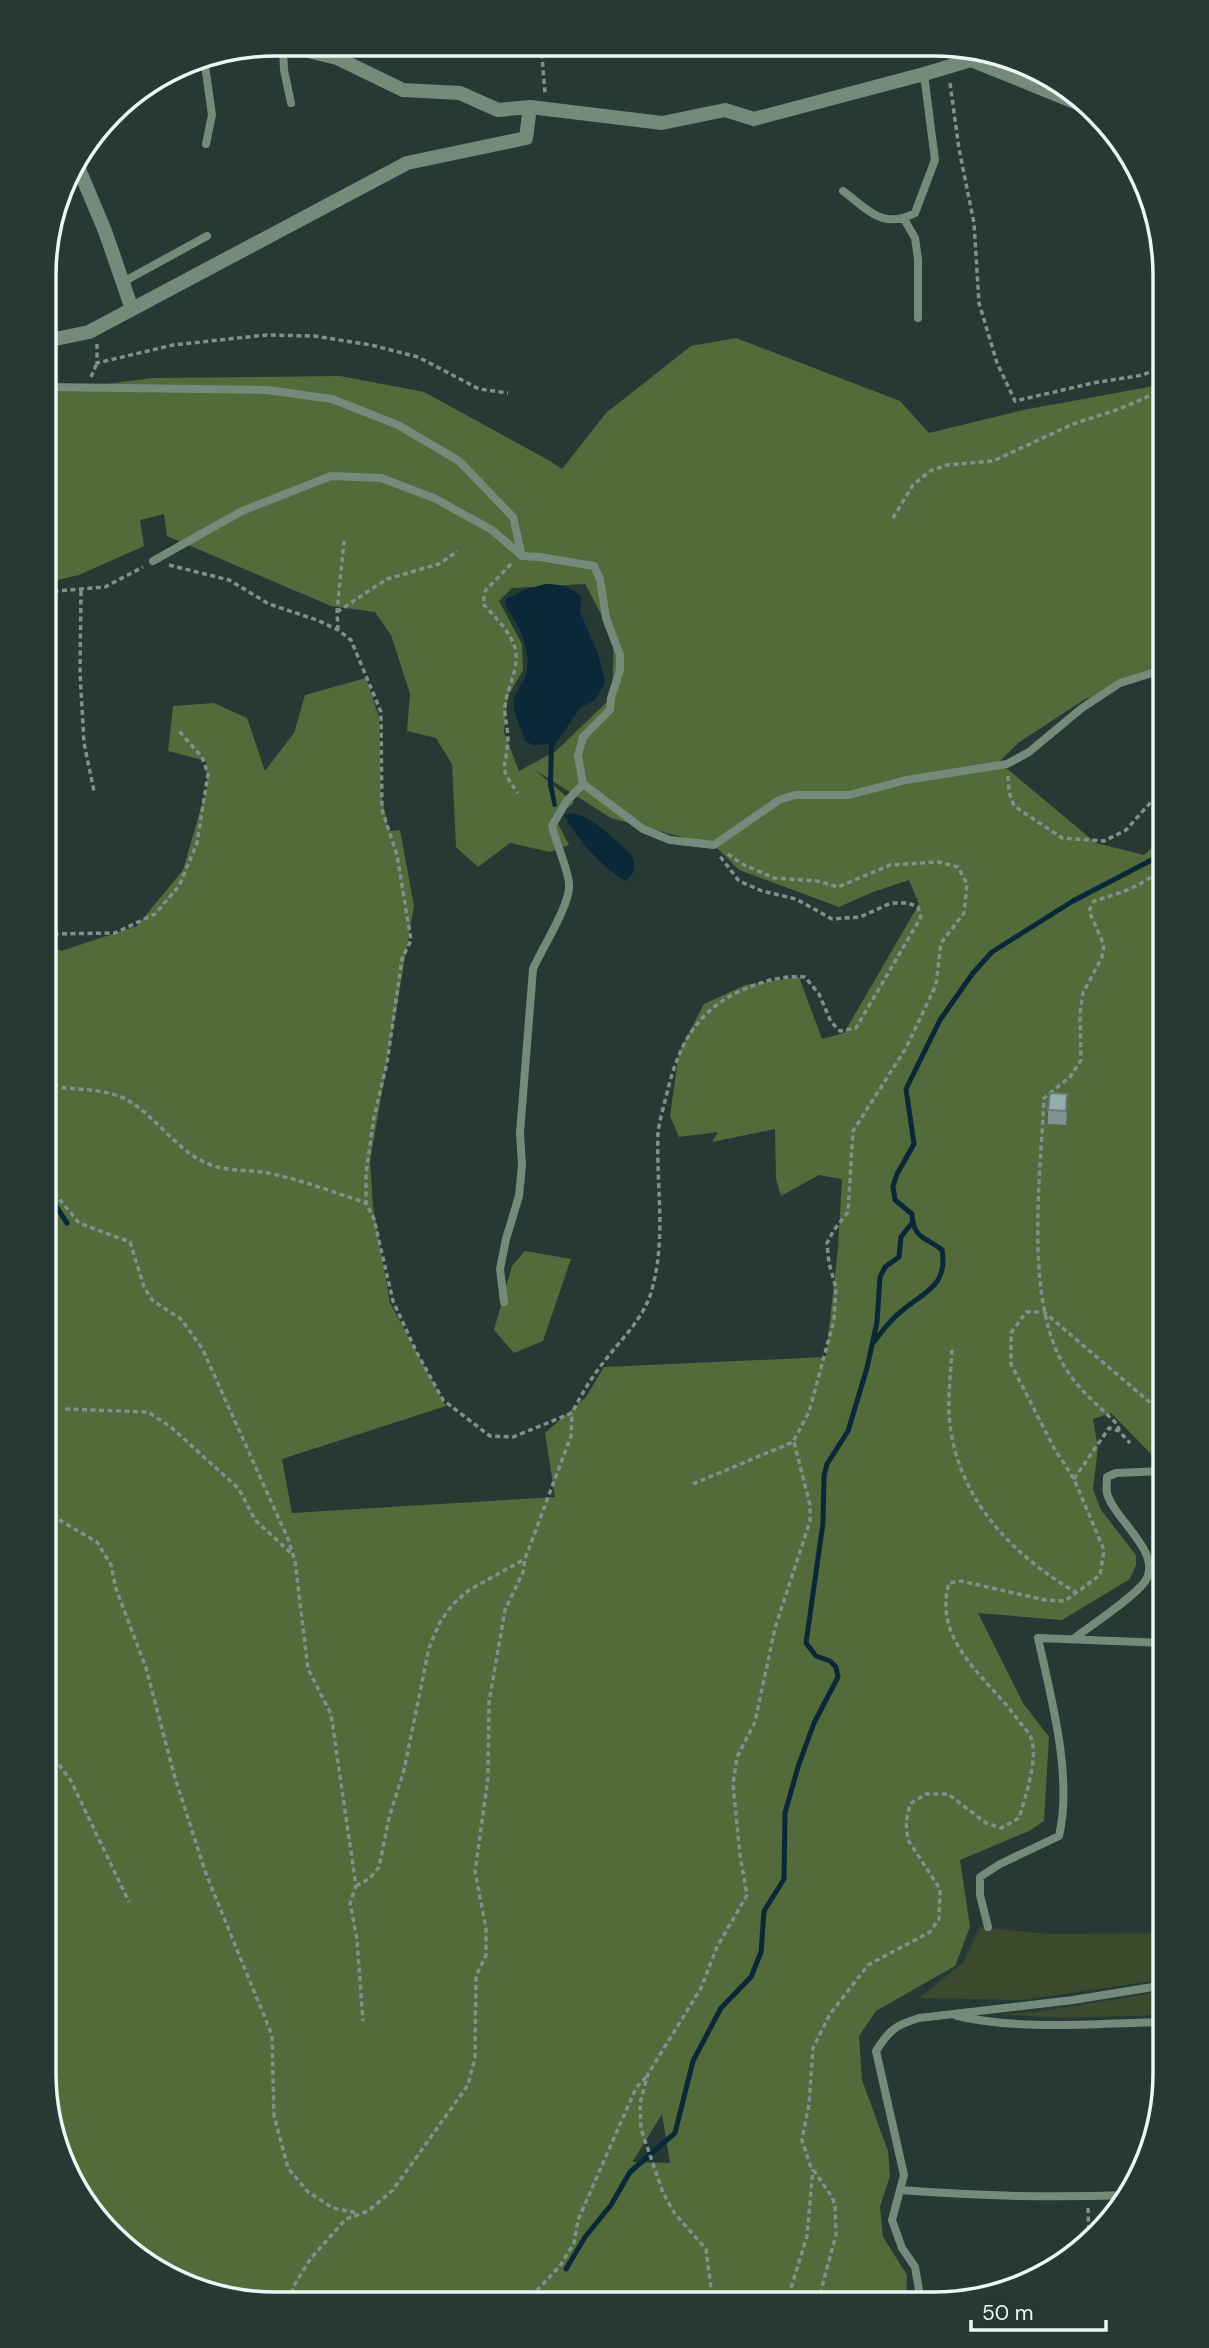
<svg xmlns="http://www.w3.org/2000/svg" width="1209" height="2348" font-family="'DM Sans',sans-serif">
<rect width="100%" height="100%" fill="#263935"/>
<!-- green -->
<path fill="#3b492d" d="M980 1927 1048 1934 1165 1933V1979L1022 2000 919 1998 963 1963Z
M1165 1991V2015L1059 2018 999 2014 1037 2012Z"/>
<!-- forest -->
<path fill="#536a3b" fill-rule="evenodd" d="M736 338 900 401 929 433 1023 410 1165 384V672L1085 699 1018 743 999 762 1096 843 1144 855 1165 835V1459L1155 1458 1111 1413 1093 1419 1098 1448 1093 1489 1101 1510 1136 1555V1565L1130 1579 1062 1620 978 1613 1023 1703 1049 1737 1044 1821 1029 1831 960 1860 970 1927 955 1966 876 2011 859 2036 862 2080 888 2151 890 2176 880 2207 883 2237 907 2275 906 2301 902 2304 245 2302 186 2286 123 2247 56 2147 44 2073 45 942 61 951 137 926 183 870 207 787 206 761 168 751 173 706 214 703 247 718 265 771 294 733 305 695 366 678 379 717 381 794 389 831 400 830 414 906 370 1161 373 1206 390 1303 446 1406 282 1459 292 1513 555 1497 545 1433 586 1397 604 1367 826 1357 838 1248 842 1179 819 1175 781 1196 776 1179 775 1129 712 1142 718 1132 679 1137 670 1116 679 1052 704 1004 745 985 799 977 822 1039 844 1033 919 904 909 880 873 892 839 907 739 870 715 846 611 818 535 770 574 803 555 818 569 845 550 852 510 843 478 867 456 847 452 764 436 738 407 731 410 694 391 635 375 612 331 606 167 536 164 514 140 520 144 546 79 575 45 583 46 392 152 378 340 376 424 392 550 461 562 469 606 413 691 346ZM585 584 614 638 612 697 556 751 519 771 504 732 508 696 523 670 522 644 499 601 512 588ZM662 2114 670 2163 633 2162V2161Z
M525 1251 571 1259 543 1341 514 1353 494 1330 512 1266Z"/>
<!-- water -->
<path fill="#092938" d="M545 584C560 584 569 586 581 596L580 612 598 654 605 683 595 700 580 708 554 746 553 783 557 806 553 807 548 785 549 744 533 745 525 741C522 728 511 712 514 699 516 690 524 683 526 674 532 647 518 626 505 604L506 599 524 590Z
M570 813C594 816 612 838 630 853 637 863 636 874 625 881 600 865 578 841 564 815Z"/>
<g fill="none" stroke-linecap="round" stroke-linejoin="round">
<!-- stream -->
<path stroke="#092938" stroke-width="5" d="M45 1198 53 1202 67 1223
M874 1342C883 1330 892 1318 904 1309 926 1291 948 1285 942 1250 926 1237 913 1239 912 1214L895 1200 893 1186 897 1174 914 1144 906 1089 940 1020 973 973 992 952 1073 901 1165 853
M566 2269 585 2237 611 2205 630 2172 675 2133 693 2061 721 2008 751 1977 761 1952 764 1911 784 1879 785 1813 798 1767 814 1723 838 1677 836 1667 830 1661 816 1656 806 1643 823 1523 824 1476 827 1464 848 1431 867 1368 877 1322 880 1277 885 1267 899 1257 901 1237 912 1223"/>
<!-- path -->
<path stroke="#80908d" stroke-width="3.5" stroke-dasharray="5 3.5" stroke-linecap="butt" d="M541 45 545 93
M950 83 959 149 974 223 979 303 997 363 1015 401 1093 383 1143 375 1165 365
M97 344V363L173 345 266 335 314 336 371 345 418 357 479 389 508 393
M91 377 97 363
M893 518 913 485 930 471 947 465 993 461 1073 424 1119 409 1145 398 1165 386
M511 564 485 591 483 604C494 616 510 631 515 648 520 668 507 687 505 706 504 717 508 728 508 739 507 770 496 764 518 793
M169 565 229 580 269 604 317 620 338 630 351 640 381 712 382 810 397 855 411 940 402 959 387 1063 374 1117 366 1173V1203L374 1219 393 1301 416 1351 443 1400 490 1436 513 1437 572 1413C581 1395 591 1378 603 1363 620 1340 642 1321 651 1293 667 1237 656 1190 658 1134 659 1122 663 1109 666 1097 677 1050 693 1014 738 992 760 982 781 975 805 977L819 994 831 1022 840 1031 856 1028 921 917 918 907 908 903H891L860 917 832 919 796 899 762 891 739 881 719 855
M81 591 80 673 84 743 94 791
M45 592 105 587 143 567
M337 612 387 579 439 564 458 551
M338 630 337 612 344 541
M1008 776 1009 792 1014 806 1062 838 1104 841 1126 830 1151 802 1165 796
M45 934 115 933 155 914 179 886 197 843 208 774 202 757 179 731
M45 1084C72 1092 103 1086 129 1101 156 1117 175 1148 204 1162 224 1172 247 1169 268 1173 301 1180 334 1192 366 1203
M45 1192 56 1195 79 1223 130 1242 144 1287 153 1301 181 1319 202 1348 288 1539 295 1561 308 1669 331 1714 356 1886 350 1903 357 1940 363 2021
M952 1350C951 1371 948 1393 949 1414 954 1495 1010 1554 1077 1593
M65 1409 148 1412 171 1427 239 1489 255 1520 292 1554
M1119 1431 1118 1425C1103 1410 1086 1396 1073 1379 1021 1313 1041 1178 1044 1098L1070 1077 1081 1060 1080 1013 1083 993 1102 957 1104 945 1089 911 1094 901C1120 893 1145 886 1165 865
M1074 1479 1109 1428 1119 1431 1130 1443
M693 1484 793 1442 809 1412 834 1320 836 1288 829 1263 827 1243 834 1230 848 1212 853 1131 906 1048 936 985 941 943 964 913 967 884 958 867 938 862 890 865 838 887 818 881 774 878 742 864 725 852
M44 1499 61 1521 97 1542 111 1565 116 1589 146 1668 175 1778 206 1874 272 2035 274 2116 288 2168 308 2192 333 2208 358 2213
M44 1744 71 1781 129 1902
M356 1886 369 1879 379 1867 389 1818 404 1770 429 1648 440 1622 453 1604 469 1590 525 1559
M1088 2208 1089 2240
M820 2294 836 2235 835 2205 832 2197 810 2165 802 2140 809 2104 813 2048 830 2014 868 1965 930 1932 939 1919 940 1889 908 1840 906 1822 910 1804 926 1794H948L986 1823 1001 1828 1019 1818C1025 1798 1039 1757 1031 1738 1029 1732 1022 1726 1019 1721 988 1678 932 1642 949 1583L961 1581 1045 1600 1065 1601 1100 1575 1104 1550 1074 1479 1054 1448 1011 1364V1333L1026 1312H1044L1161 1412H1165
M292 2302 293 2287 311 2258 346 2219 368 2211 393 2190 468 2085 475 2058 476 1976 486 1955V1928L475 1872 488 1778 489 1702 505 1610 523 1572 525 1559 571 1436 572 1413
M525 2303 560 2266 574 2243 578 2220 636 2088 647 2076
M713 2304 706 2249 675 2214 663 2193 641 2129 640 2103 648 2074 701 1988 717 1947 747 1895 740 1855 733 1784 737 1757 755 1722 775 1628 810 1521V1505L794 1442
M786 2304 807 2236 813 2169"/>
<!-- lane -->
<path stroke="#748a7b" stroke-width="8" d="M283 47 284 70 291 103
M204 58 212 115 206 144
M340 59 342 44
M843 191C869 210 882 230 915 213L935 160 924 74
M904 219 915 238 918 259V318
M123 282 207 236
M46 387 267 390 332 399 398 425 459 461 513 517 522 556
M153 561 242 511 331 476 381 478 434 498 492 530 522 556 540 557 594 566 600 579 606 618 620 655V670L611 698 610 710 583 737 578 756 583 784 643 829 670 840 714 845 779 800 795 795H849L906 780 1007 764 1029 752 1082 708 1120 683 1165 669
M504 1302 500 1269 506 1239 519 1196 522 1165 520 1133 533 969C542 948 571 904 569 884 569 872 555 840 552 826L566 802 583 784
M1072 1640C1087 1628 1141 1593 1147 1578 1160 1550 1113 1518 1107 1493 1106 1488 1107 1482 1107 1477L1116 1473 1165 1471
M988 1927 980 1895V1877L1000 1864 1059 1836C1073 1777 1051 1697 1038 1638L1165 1643
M957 2016C1024 2031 1096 2023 1165 2022
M901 2190C977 2196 1052 2198 1128 2195
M913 2304 919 2290 915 2267 902 2248 892 2220 904 2175 876 2051C889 2030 896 2025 919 2018L1073 2000 1165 1985"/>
<!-- street -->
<path stroke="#748a7b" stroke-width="14" d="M258 47H292L337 58 403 90 460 93 498 110 530 107 662 123 725 110 754 119 924 74 971 60 1092 109
M76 162 105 231 132 309
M46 341 89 332 407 163 526 138 530 107"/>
</g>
<!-- wall -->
<path fill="#809496" d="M1067 1108 1066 1125 1048 1124V1110Z"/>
<!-- building -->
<path fill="#95acaf" stroke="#68787a" stroke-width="2" d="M1050 1093 1067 1094 1066 1111 1048 1110Z"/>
<!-- crop -->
<path d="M0 0H1209V2348H0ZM275 56H934A219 219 0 0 1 1153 275V2073A219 219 0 0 1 934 2292H275A219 219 0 0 1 56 2073V275A219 219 0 0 1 275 56Z" fill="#263935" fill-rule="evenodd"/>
<path fill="none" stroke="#ecf7f5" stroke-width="3.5" d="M275 56H934A219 219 0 0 1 1153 275V2073A219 219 0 0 1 934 2292H275A219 219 0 0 1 56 2073V275A219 219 0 0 1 275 56Z"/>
<!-- scale -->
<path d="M971 2320v10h135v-10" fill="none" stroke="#ecf7f5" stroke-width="3.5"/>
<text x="982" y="2320" font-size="21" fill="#ecf7f5" stroke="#263935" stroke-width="5" paint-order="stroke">50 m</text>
</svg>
